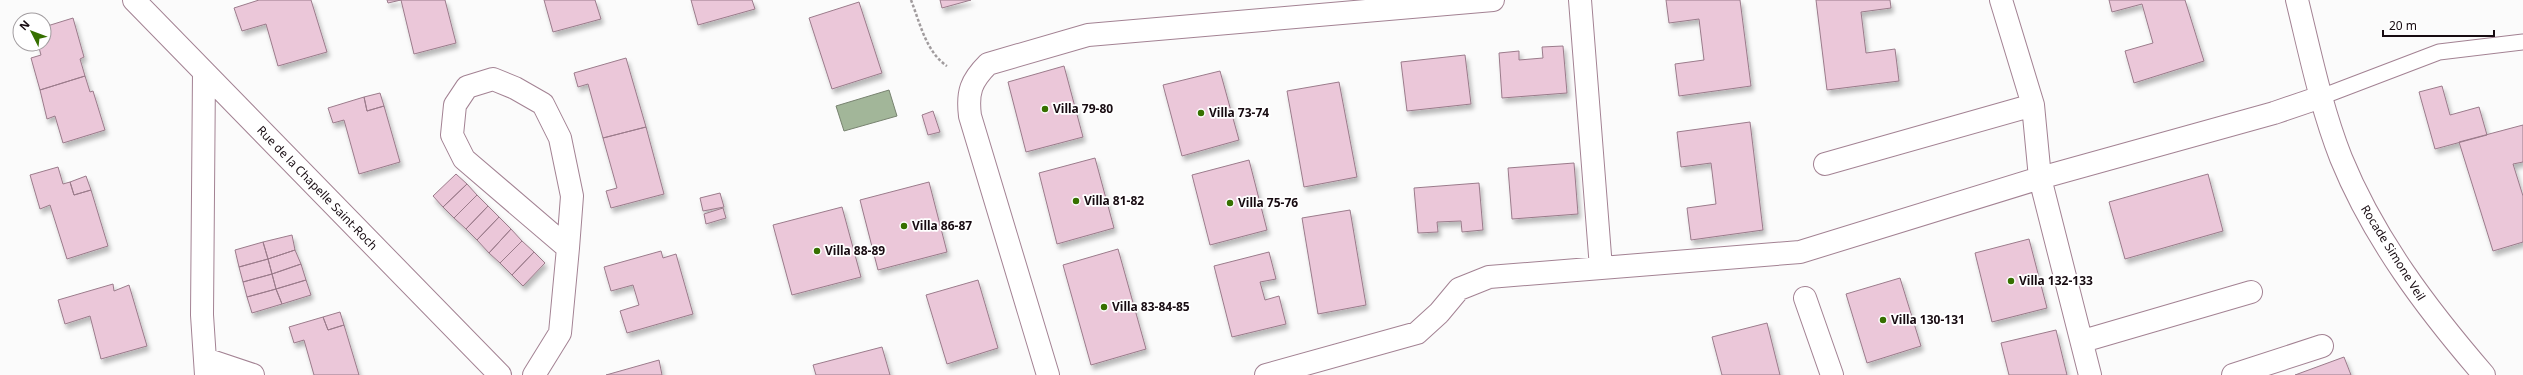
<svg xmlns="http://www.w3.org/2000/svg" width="2523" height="375" font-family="'Noto Sans',sans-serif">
<defs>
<filter id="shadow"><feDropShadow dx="2.5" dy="4.5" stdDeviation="2" flood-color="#0004"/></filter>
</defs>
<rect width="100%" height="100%" fill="#fbfbfb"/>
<!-- water -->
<path fill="#a2b699" stroke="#788370" d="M889 90 897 116 844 131 836 106Z"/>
<!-- building -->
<path fill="#ebc7d9" stroke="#9b7b8b" filter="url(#shadow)" d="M259 0H311L327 52 278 66 266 24 242 31 234 8Z
M387 0H445L456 43 414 54 401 0 388 3Z
M544 0H595L601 19 553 32Z
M691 0H752L755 9 698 25Z
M940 0H971L942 8Z
M1666 0H1740L1751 86 1679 96 1675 64 1704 60 1699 19 1669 23Z
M1816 0H1890L1891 8 1861 12 1866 53 1895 49 1899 81 1827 90Z
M2109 0H2185L2204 61 2134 83 2125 51 2153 43 2142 4 2112 12Z
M859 2 882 73 832 89 809 18Z
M73 18 84 57 80 59 85 76 40 90 31 58 41 55 38 44H44V27Z
M1563 46 1567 93 1502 98 1499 53 1519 51V60L1543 58 1542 47Z
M1465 55 1471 104 1407 111 1401 62Z
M626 58 646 127 603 138 588 84 578 87 574 73Z
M1064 66 1083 137 1026 152 1008 82Z
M1220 71 1239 140 1182 156 1163 85Z
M85 76 90 92 93 91 105 130 63 143 55 116 47 119 40 90Z
M1339 82 1357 177 1304 187 1287 91Z
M2442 86 2450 115 2479 107 2487 135 2435 149 2419 92Z
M380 93 384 106 367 111 364 97Z
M364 97 367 111 384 106 400 162 359 174 344 120 333 123 328 108Z
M933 111 940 132 928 135 922 115Z
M1750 122 1763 230 1691 240 1687 208 1716 204 1711 163 1681 167 1677 132Z
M2523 125V162L2513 164 2523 196V242L2493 251 2459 142Z
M646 127 664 194 611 208 606 191 617 188 603 138Z
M1095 158 1114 228 1057 244 1039 173Z
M1249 160 1267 230 1210 245 1192 175Z
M1574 163 1578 214 1512 219 1508 168Z
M58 167 63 184 70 182 74 195 91 190 108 246 67 259 50 205 40 209 30 175Z
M456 174 467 184 443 207 433 196Z
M2208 174 2223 231 2125 259 2109 202Z
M86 176 91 190 74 195 70 182Z
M929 182 947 252 878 270 860 200Z
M1479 183 1483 230 1462 232 1461 221 1437 222 1438 232 1418 233 1414 188Z
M467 184 477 195 454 218 443 207Z
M720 193 724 207 703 211 700 198Z
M477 195 488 206 466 229 454 218Z
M488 206 499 217 477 240 466 229Z
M842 207 861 277 792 295 773 225Z
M723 208 726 218 706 224 704 214Z
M1350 210 1366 305 1318 314 1302 218Z
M499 217 511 229 489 253 477 240Z
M511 229 522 241 500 263 489 253Z
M292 235 295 250 268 259 263 242Z
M2029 239 2047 308 1992 322 1975 253Z
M522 241 534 252 512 275 500 263Z
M263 242 268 259 239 267 235 250Z
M1118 249 1146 349 1091 365 1063 265Z
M295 250 301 264 272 274 268 259Z
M661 251 663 258 676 254 693 314 627 333 620 311 639 305 633 285 611 291 604 267Z
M534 252 545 263 523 286 512 275Z
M1269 252 1276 279 1260 282 1265 300 1279 296 1286 324 1232 337 1214 266Z
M268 259 272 274 243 282 239 267Z
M301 264 306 280 276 289 272 274Z
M272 274 276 289 247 297 243 282Z
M1900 278 1921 346 1867 363 1846 294Z
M306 280 311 295 282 304 276 289Z
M978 280 998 348 947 364 926 295Z
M113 284 114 291 129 285 147 346 101 359 90 316 65 324 58 300Z
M276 289 282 304 252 313 247 297Z
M340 312 344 325 328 330 323 317Z
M323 317 328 330 344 325 359 375H314L304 340 294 343 289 327Z
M1767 323 1780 375H1722L1712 337Z
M2056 330 2067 375H2009L2001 343Z
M882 347 890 375H816L813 365Z
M2344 357 2351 375H2295Z
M659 360 662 375H606Z"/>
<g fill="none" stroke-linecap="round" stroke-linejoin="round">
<defs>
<path id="lane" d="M2321 97 2439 52 2523 42"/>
<path id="street" d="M134 0 500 375
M1580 0 1601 268
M2001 0 2033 105 2040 178 2090 375
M2297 0C2310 53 2321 107 2341 158 2374 239 2427 309 2484 375
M204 72 202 315 206 375
M1825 164 2033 105
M1805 298 1832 375
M2083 341 2251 292
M205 359 253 375
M534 375 560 333 568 248 572 196 560 138 543 104 515 88 493 79 467 87 455 105 452 135 464 159 568 248
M1048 375 970 116C967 92 971 81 988 64L1088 35 1493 0
M1266 375 1417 333 1439 313 1459 289 1489 277 1800 252 2040 178 2274 113 2321 97
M2233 375 2322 346"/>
</defs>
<!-- lane casing -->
<use href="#lane" stroke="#a38293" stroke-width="17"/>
<!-- street casing -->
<use href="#street" stroke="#a38293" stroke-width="24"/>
<!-- path -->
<path stroke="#a09b9d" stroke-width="2.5" stroke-dasharray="3 2" stroke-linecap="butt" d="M911 0C920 23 926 52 947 66"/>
<!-- lane -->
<use href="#lane" stroke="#fff" stroke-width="15"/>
<!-- street -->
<use href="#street" stroke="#fff" stroke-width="22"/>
</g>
<!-- markers -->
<g fill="#367000" stroke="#fff" stroke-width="1.5">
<circle cx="1045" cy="109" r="4"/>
<circle cx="1201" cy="113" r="4"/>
<circle cx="1076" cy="201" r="4"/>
<circle cx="1230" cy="203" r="4"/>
<circle cx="904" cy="226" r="4"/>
<circle cx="817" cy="251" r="4"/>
<circle cx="2011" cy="281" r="4"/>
<circle cx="1104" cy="307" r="4"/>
<circle cx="1883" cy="320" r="4"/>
</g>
<g text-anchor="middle" stroke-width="3.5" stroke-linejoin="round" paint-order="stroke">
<!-- poi labels -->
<g font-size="12" font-weight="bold" fill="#170b11" stroke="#fff" text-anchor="start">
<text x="1053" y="113">Villa 79-80</text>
<text x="1209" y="117">Villa 73-74</text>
<text x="1084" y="205">Villa 81-82</text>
<text x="1238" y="207">Villa 75-76</text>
<text x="912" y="230">Villa 86-87</text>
<text x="825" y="255">Villa 88-89</text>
<text x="2019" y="285">Villa 132-133</text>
<text x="1112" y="311">Villa 83-84-85</text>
<text x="1891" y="324">Villa 130-131</text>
</g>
<!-- street labels -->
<g font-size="12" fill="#170b11" stroke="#fff">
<text transform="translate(317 188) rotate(46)" y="4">Rue de la Chapelle Saint-Roch</text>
<text transform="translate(2393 253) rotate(58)" y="4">Rocade Simone Veil</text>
</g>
</g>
<!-- north arrow -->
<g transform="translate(32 32) rotate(312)"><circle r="19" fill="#ffffff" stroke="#a29da0"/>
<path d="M0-3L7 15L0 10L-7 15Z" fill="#367000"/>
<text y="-6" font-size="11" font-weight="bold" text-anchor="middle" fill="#170b11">N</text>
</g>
<!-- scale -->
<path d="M2383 30v6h111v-6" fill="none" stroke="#170b11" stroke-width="2"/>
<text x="2389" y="30" font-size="12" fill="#170b11" stroke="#ffffff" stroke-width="3" paint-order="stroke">20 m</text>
</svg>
